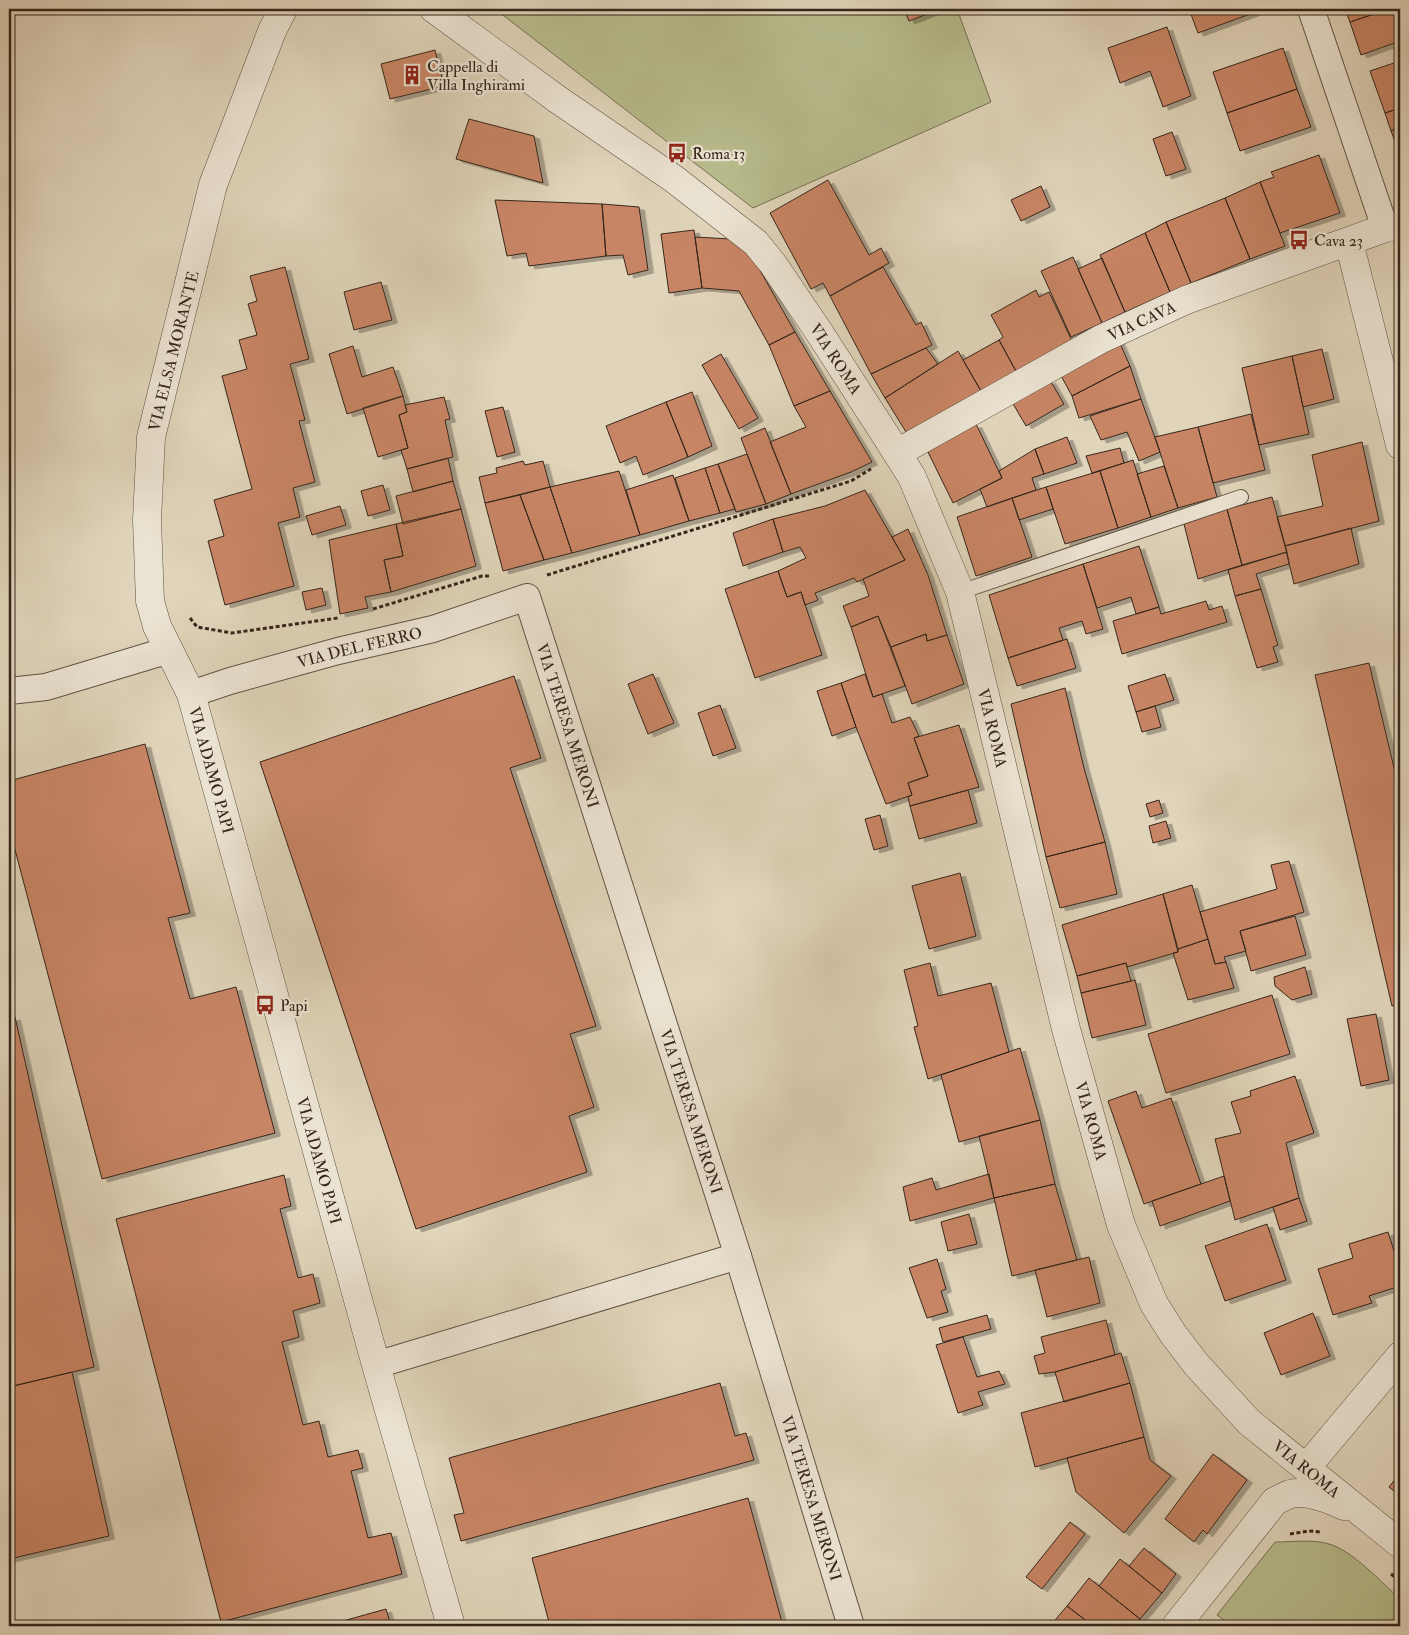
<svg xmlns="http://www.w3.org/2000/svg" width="1409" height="1635" font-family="'IM FELL Double Pica',serif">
<defs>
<filter id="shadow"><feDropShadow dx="5.5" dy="3" stdDeviation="0" flood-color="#0004"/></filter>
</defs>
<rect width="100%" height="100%" fill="#e0d4ba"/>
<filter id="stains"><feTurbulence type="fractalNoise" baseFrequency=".004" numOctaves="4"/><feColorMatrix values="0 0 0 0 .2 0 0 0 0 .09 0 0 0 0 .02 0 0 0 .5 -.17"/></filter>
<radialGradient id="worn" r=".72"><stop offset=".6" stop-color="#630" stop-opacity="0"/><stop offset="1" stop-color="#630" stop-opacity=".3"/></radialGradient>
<!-- green -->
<path fill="#b7bb8c" stroke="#767054" d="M495 9H957L991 102 753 208Z
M1275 1542C1292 1542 1313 1539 1329 1544 1352 1550 1382 1583 1400 1599V1626H1232L1217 1615Z"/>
<!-- building -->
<path fill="#c88565" stroke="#36261b" filter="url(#shadow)" d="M904 9H940L909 21Z
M1189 9H1264L1198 33Z
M1345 9H1389L1350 22Z
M1389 9H1400V41L1361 55 1350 22Z
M1167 27 1191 96 1163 107 1150 71 1120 83 1108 48Z
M1283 48 1297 89 1227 113 1213 72Z
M435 50 444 86 390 99 381 64Z
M1400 61V108L1385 113 1370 71Z
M1297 89 1311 127 1240 151 1227 113Z
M1400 108V127L1391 131 1385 113Z
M469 119 534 136 543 183 456 159Z
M1400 127V155L1391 131Z
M1172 132 1186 169 1166 176 1153 139Z
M1319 155 1340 213 1280 233 1260 182 1274 177 1271 172Z
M828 180 869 255 881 248 889 263 830 296 823 283 811 289 770 213Z
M1260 182 1285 246 1250 259 1225 198Z
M1041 186 1050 207 1021 221 1011 200Z
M1225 198 1250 259 1191 283 1166 222Z
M495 200 602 204 606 256 529 266 526 253 507 256Z
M602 204 639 207 648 270 628 275 623 255 606 256Z
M1166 222 1191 283 1170 292 1145 233Z
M694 230 702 288 669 293 661 234Z
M1145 233 1170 292 1125 312 1100 255Z
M695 237 730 239 744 250 757 265 795 332 769 345 739 291 702 288Z
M1073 257 1102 323 1071 337 1041 271Z
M1102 258 1125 312 1102 323 1078 269Z
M285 267 309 359 290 364 305 420 299 421 315 482 293 488 300 517 278 523 294 586 225 605 208 541 224 536 214 500 252 489 222 376 247 369 239 340 257 335 248 304 257 301 250 276Z
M883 267 916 325 921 322 932 345 871 374 830 296Z
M381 282 392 320 354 330 344 292Z
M1036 290 1039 297 1049 292 1073 343 1017 373 999 340 1003 337 991 315Z
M795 332 830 391 794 406 769 345Z
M999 340 1017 373 981 391 963 360Z
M1119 341 1130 366 1072 396 1059 372Z
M353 346 362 377 393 367 403 396 347 414 329 354Z
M926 348 938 364 885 398 871 374Z
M1322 349 1334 399 1303 407 1292 356Z
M958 351 981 391 906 432 885 398Z
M721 354 758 418 739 429 702 365Z
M1292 356 1309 434 1259 445 1242 368Z
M1130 366 1141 399 1079 418 1072 396Z
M1050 380 1064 404 1026 426 1012 402Z
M830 391 872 462 851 472 791 494 770 442 806 427 794 406Z
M692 392 712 446 688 457 666 402Z
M403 396 407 412 399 415 408 448 378 457 363 408Z
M444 397 450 419 445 420 453 457 407 469 401 450 408 448 399 415 407 412 405 405Z
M1141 399 1160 452 1139 461 1127 432 1101 440 1090 416Z
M666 402 688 457 643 475 636 456 620 463 606 426Z
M503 407 515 452 497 457 485 411Z
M1251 414 1265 470 1213 483 1198 427Z
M976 424 1002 478 953 503 926 448Z
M1198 427 1217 497 1178 508 1155 437Z
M765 428 791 494 766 504 741 438Z
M1067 437 1077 463 1044 474 1035 449Z
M1362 442 1379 521 1285 546 1277 517 1323 506 1312 455Z
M1120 448 1124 463 1092 473 1086 456Z
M1035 449 1044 474 1032 478 1036 490 987 507 980 489 1002 478 999 471Z
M747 454 766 504 736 512 718 464Z
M448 458 453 481 413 492 407 469Z
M1133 460 1151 517 1118 528 1100 471Z
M523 461 525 465 543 461 550 487 485 503 479 477 497 473 496 468Z
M718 464 735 509 720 513 705 468Z
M1164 466 1178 508 1151 517 1137 474Z
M705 468 720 513 689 521 675 478Z
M619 471 640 535 572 553 550 487Z
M1100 471 1118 528 1065 544 1046 487Z
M673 475 689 521 640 535 626 490Z
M453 481 461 509 403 524 396 496Z
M383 485 390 510 368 516 361 491Z
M550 487 572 553 544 560 520 495Z
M1046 487 1053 509 1019 520 1012 498Z
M865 490 905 560 857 582 854 578 815 593 818 600 805 605 801 592 787 597 778 571 806 558 800 547 783 552 773 519 825 506Z
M520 495 544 560 503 571 485 503Z
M1272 497 1287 552 1242 565 1227 509Z
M1012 498 1032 557 976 576 957 517Z
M340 506 346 525 312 535 306 516Z
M461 509 476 566 391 592 384 560 403 556 396 524Z
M1227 509 1242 565 1198 579 1184 524Z
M773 519 783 552 743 566 733 533Z
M396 524 403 556 384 560 391 592 365 597 368 608 340 614 329 540Z
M1351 528 1359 564 1294 584 1285 546Z
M908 529 928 575 947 635 927 641 926 634 891 647 878 616 851 627 843 606 869 596 863 579 905 560 892 537Z
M1139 546 1159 607 1136 614 1131 597 1097 608 1083 564Z
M1287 552 1289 564 1256 574 1261 589 1235 596 1228 570Z
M1083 564 1103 629 1086 634 1082 621 1059 628 1063 640 1008 658 989 595Z
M778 571 787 597 801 592 822 655 755 678 725 589Z
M322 588 326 605 306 610 302 592Z
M1261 589 1278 645 1273 647 1278 662 1257 668 1235 596Z
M1206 601 1209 610 1222 606 1227 622 1122 654 1113 621 1159 607 1161 614Z
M878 616 905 686 873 697 851 627Z
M926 634 927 641 947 635 964 684 912 704 891 647Z
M1067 639 1076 668 1017 686 1008 658Z
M1369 663 1400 793V1004L1392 1006 1315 675Z
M653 674 674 723 648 734 628 684Z
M865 674 873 697 882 694 892 723 910 717 919 736 914 738 928 776 908 783 912 795 886 804 856 727 841 683Z
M1165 674 1174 700 1136 712 1128 686Z
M514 676 541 758 510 768 596 1026 570 1034 594 1107 569 1116 587 1172 416 1229 260 762Z
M841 683 856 727 832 736 817 691Z
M1065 688 1084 768 1105 842 1046 857 1011 704Z
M720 705 736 748 713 756 698 713Z
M1155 706 1161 727 1142 732 1136 712Z
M959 725 979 787 910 806 908 797 912 795 908 783 928 776 914 738Z
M145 744 190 913 168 918 190 999 236 987 275 1133 102 1179 9 827V781Z
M968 790 977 823 919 839 910 806Z
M1159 800 1163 813 1150 817 1146 804Z
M880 815 888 846 874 850 865 819Z
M1166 821 1171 838 1153 843 1149 826Z
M1105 842 1117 894 1060 908 1046 857Z
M1289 861 1304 912 1240 931 1246 951 1224 957 1226 962 1215 964 1200 912 1277 889 1271 865Z
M960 873 976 936 929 949 912 886Z
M1192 885 1208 939 1178 949 1163 894Z
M1163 894 1178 952 1127 967 1126 963 1077 976 1062 925Z
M1295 916 1306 955 1251 971 1240 931Z
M1208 939 1215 964 1226 962 1234 988 1188 1000 1173 953 1178 952V949Z
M930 963 938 996 991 983 1009 1052 928 1079 914 1027 918 1026 904 970Z
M1126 963 1131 981 1081 993 1077 976Z
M1305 967 1312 994 1292 1000 1275 986 1274 977Z
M1135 980 1146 1025 1092 1038 1081 993Z
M1272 995 1290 1054 1166 1093 1148 1034Z
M1376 1014 1389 1080 1361 1086 1347 1019Z
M15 1017 94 1367 9 1387V1018Z
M1020 1048 1040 1120 959 1142 941 1075Z
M1295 1076 1314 1133 1286 1143 1299 1198 1235 1220 1215 1139 1241 1133 1231 1102 1251 1096 1250 1091Z
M1136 1091 1142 1108 1171 1098 1201 1184 1144 1204 1108 1101Z
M1040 1120 1055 1184 994 1198 979 1136Z
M989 1174 994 1198 910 1221 903 1187 932 1178 936 1190Z
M284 1175 291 1206 280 1209 298 1278 313 1274 320 1303 293 1311 299 1337 282 1342 303 1425 319 1421 328 1457 358 1450 363 1468 351 1471 368 1538 391 1533 402 1574 221 1622 116 1219Z
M1224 1176 1230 1201 1160 1226 1152 1201Z
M1055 1184 1077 1260 1012 1276 994 1198Z
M1299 1198 1307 1221 1280 1230 1273 1207Z
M969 1214 977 1244 948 1251 941 1222Z
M1267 1224 1286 1280 1225 1301 1205 1246Z
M1388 1232 1400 1270V1286L1369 1296 1372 1303 1333 1315 1318 1269 1353 1258 1349 1244Z
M1089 1257 1100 1303 1047 1317 1035 1270Z
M937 1259 946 1289 941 1291 948 1312 927 1318 909 1268Z
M1313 1313 1330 1356 1281 1375 1264 1333Z
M987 1315 991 1329 943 1342 939 1328Z
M1106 1320 1115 1355 1055 1372 1039 1374 1034 1356 1045 1353 1041 1337Z
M963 1337 977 1377 999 1371 1005 1384 978 1392 983 1405 958 1413 936 1345Z
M1121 1353 1130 1383 1064 1402 1055 1372Z
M72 1372 109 1536 9 1559V1387Z
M720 1383 735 1436 746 1433 754 1460 461 1541 454 1515 464 1513 449 1458Z
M1130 1383 1144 1437 1035 1467 1021 1413Z
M1144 1437 1150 1460 1171 1476 1124 1533 1076 1492 1067 1458Z
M1213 1454 1247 1480 1207 1534 1203 1530 1194 1542 1165 1519Z
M1400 1473V1496L1389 1487Z
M748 1498 783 1626H550L532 1558Z
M1070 1522 1085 1534 1042 1589 1026 1577Z
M1144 1548 1176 1574 1162 1593 1129 1566Z
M1120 1559 1162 1593 1140 1619 1099 1586Z
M1089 1578 1140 1619 1134 1626H1093L1067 1606Z
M1067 1606 1093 1626H1050Z
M386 1609 391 1626H325Z"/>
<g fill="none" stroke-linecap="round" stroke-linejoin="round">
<defs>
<path id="service" d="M960 592 1241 497"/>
<g id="minor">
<path d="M1311 9 1385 228"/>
<path d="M9 691 46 687 169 650"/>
<path id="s1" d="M191 694 230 681 338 651 433 629 527 597 738 1256 851 1626"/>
<path d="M376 1365 738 1256"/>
</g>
<g id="tertiary">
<path id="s2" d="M283 9 272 31 213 185 151 437 147 520 150 601 157 626 191 694 376 1365 451 1626"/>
<path id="s3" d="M434 9 557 99 674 179 756 243 773 264 819 332 886 436 912 477 960 592 1066 1029 1121 1225 1154 1304 1173 1334 1196 1364 1249 1422 1400 1544"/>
<path d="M1349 242 1400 445"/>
<path id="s4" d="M897 453 1101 339 1186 300 1385 228 1400 226"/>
<path d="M1306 1468 1400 1356"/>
<path d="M1176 1626 1275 1501C1280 1499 1285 1496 1290 1494 1307 1490 1329 1499 1344 1506"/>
</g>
</defs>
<!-- service casing -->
<use href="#service" stroke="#605243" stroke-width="16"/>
<!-- minor casing -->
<use href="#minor" stroke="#605243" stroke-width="28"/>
<!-- tertiary casing -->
<use href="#tertiary" stroke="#605243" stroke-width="29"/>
<!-- path -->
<path stroke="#36261b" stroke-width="3" stroke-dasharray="4 2.5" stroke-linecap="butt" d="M547 575 851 481 871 469
M373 609 482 576H489
M190 618 197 627 232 633 338 618
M1290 1534 1309 1531 1321 1532
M1391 1574 1400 1581"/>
<!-- service -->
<use href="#service" stroke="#ebe3d2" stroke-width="14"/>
<!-- minor -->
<use href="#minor" stroke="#ebe3d2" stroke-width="26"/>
<!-- tertiary -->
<use href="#tertiary" stroke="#ebe3d2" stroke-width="28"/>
</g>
<!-- icons -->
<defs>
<symbol id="building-bare" viewBox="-9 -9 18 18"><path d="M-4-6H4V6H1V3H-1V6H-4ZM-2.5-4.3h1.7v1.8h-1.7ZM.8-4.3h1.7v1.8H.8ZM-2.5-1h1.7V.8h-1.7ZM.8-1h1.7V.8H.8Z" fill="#8f2418" stroke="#ebe3d2" stroke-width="2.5" paint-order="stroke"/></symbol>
<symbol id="bus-bare" viewBox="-9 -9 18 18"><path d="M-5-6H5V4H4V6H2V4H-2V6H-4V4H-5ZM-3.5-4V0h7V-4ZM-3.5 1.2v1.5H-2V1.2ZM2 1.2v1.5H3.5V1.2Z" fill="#8f2418" stroke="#ebe3d2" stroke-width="2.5" paint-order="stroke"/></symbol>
</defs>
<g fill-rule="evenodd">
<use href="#building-bare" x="398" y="61" width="28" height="28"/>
<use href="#bus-bare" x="663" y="139" width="28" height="28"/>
<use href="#bus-bare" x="1285" y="226" width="28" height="28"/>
<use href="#bus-bare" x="251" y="991" width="28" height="28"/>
</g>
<g text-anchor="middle" stroke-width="4.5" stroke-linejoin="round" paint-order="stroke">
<!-- poi labels -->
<g font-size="16" fill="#36261b" stroke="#ebe3d2" text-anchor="start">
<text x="427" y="72">Cappella di<tspan x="427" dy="18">Villa Inghirami</tspan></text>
<text x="692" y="159">Roma 13</text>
<text x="1314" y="246">Cava 23</text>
<text x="280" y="1011">Papi</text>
</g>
<!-- street labels -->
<g font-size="16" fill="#36261b" stroke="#ebe3d2">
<text dy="6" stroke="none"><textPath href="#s4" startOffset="278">VIA CAVA</textPath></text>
<text transform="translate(173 351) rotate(-76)" y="6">VIA ELSA MORANTE</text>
<text dy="6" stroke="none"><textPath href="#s3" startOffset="539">VIA ROMA</textPath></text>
<text dy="6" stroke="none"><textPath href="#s1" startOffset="175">VIA DEL FERRO</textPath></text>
<text dy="6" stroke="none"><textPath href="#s1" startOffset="485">VIA TERESA MERONI</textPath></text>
<text dy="6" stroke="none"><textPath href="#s3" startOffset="944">VIA ROMA</textPath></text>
<text dy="6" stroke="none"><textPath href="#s2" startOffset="794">VIA ADAMO PAPI</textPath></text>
<text dy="6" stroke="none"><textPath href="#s1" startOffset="890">VIA TERESA MERONI</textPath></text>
<text dy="6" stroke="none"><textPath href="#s3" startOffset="1349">VIA ROMA</textPath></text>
<text dy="6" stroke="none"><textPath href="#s2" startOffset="1199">VIA ADAMO PAPI</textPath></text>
<text dy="6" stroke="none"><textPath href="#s3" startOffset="1769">VIA ROMA</textPath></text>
<text dy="6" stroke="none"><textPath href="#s1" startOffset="1295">VIA TERESA MERONI</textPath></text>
</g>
</g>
<!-- margin -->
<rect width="1409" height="1635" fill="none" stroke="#e0d4ba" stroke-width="30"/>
<rect x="10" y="10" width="1389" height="1615" fill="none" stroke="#36261b" stroke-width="2.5"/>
<rect x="15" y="15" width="1379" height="1605" fill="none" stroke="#36261b"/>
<rect width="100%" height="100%" filter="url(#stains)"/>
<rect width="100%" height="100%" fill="url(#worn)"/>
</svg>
